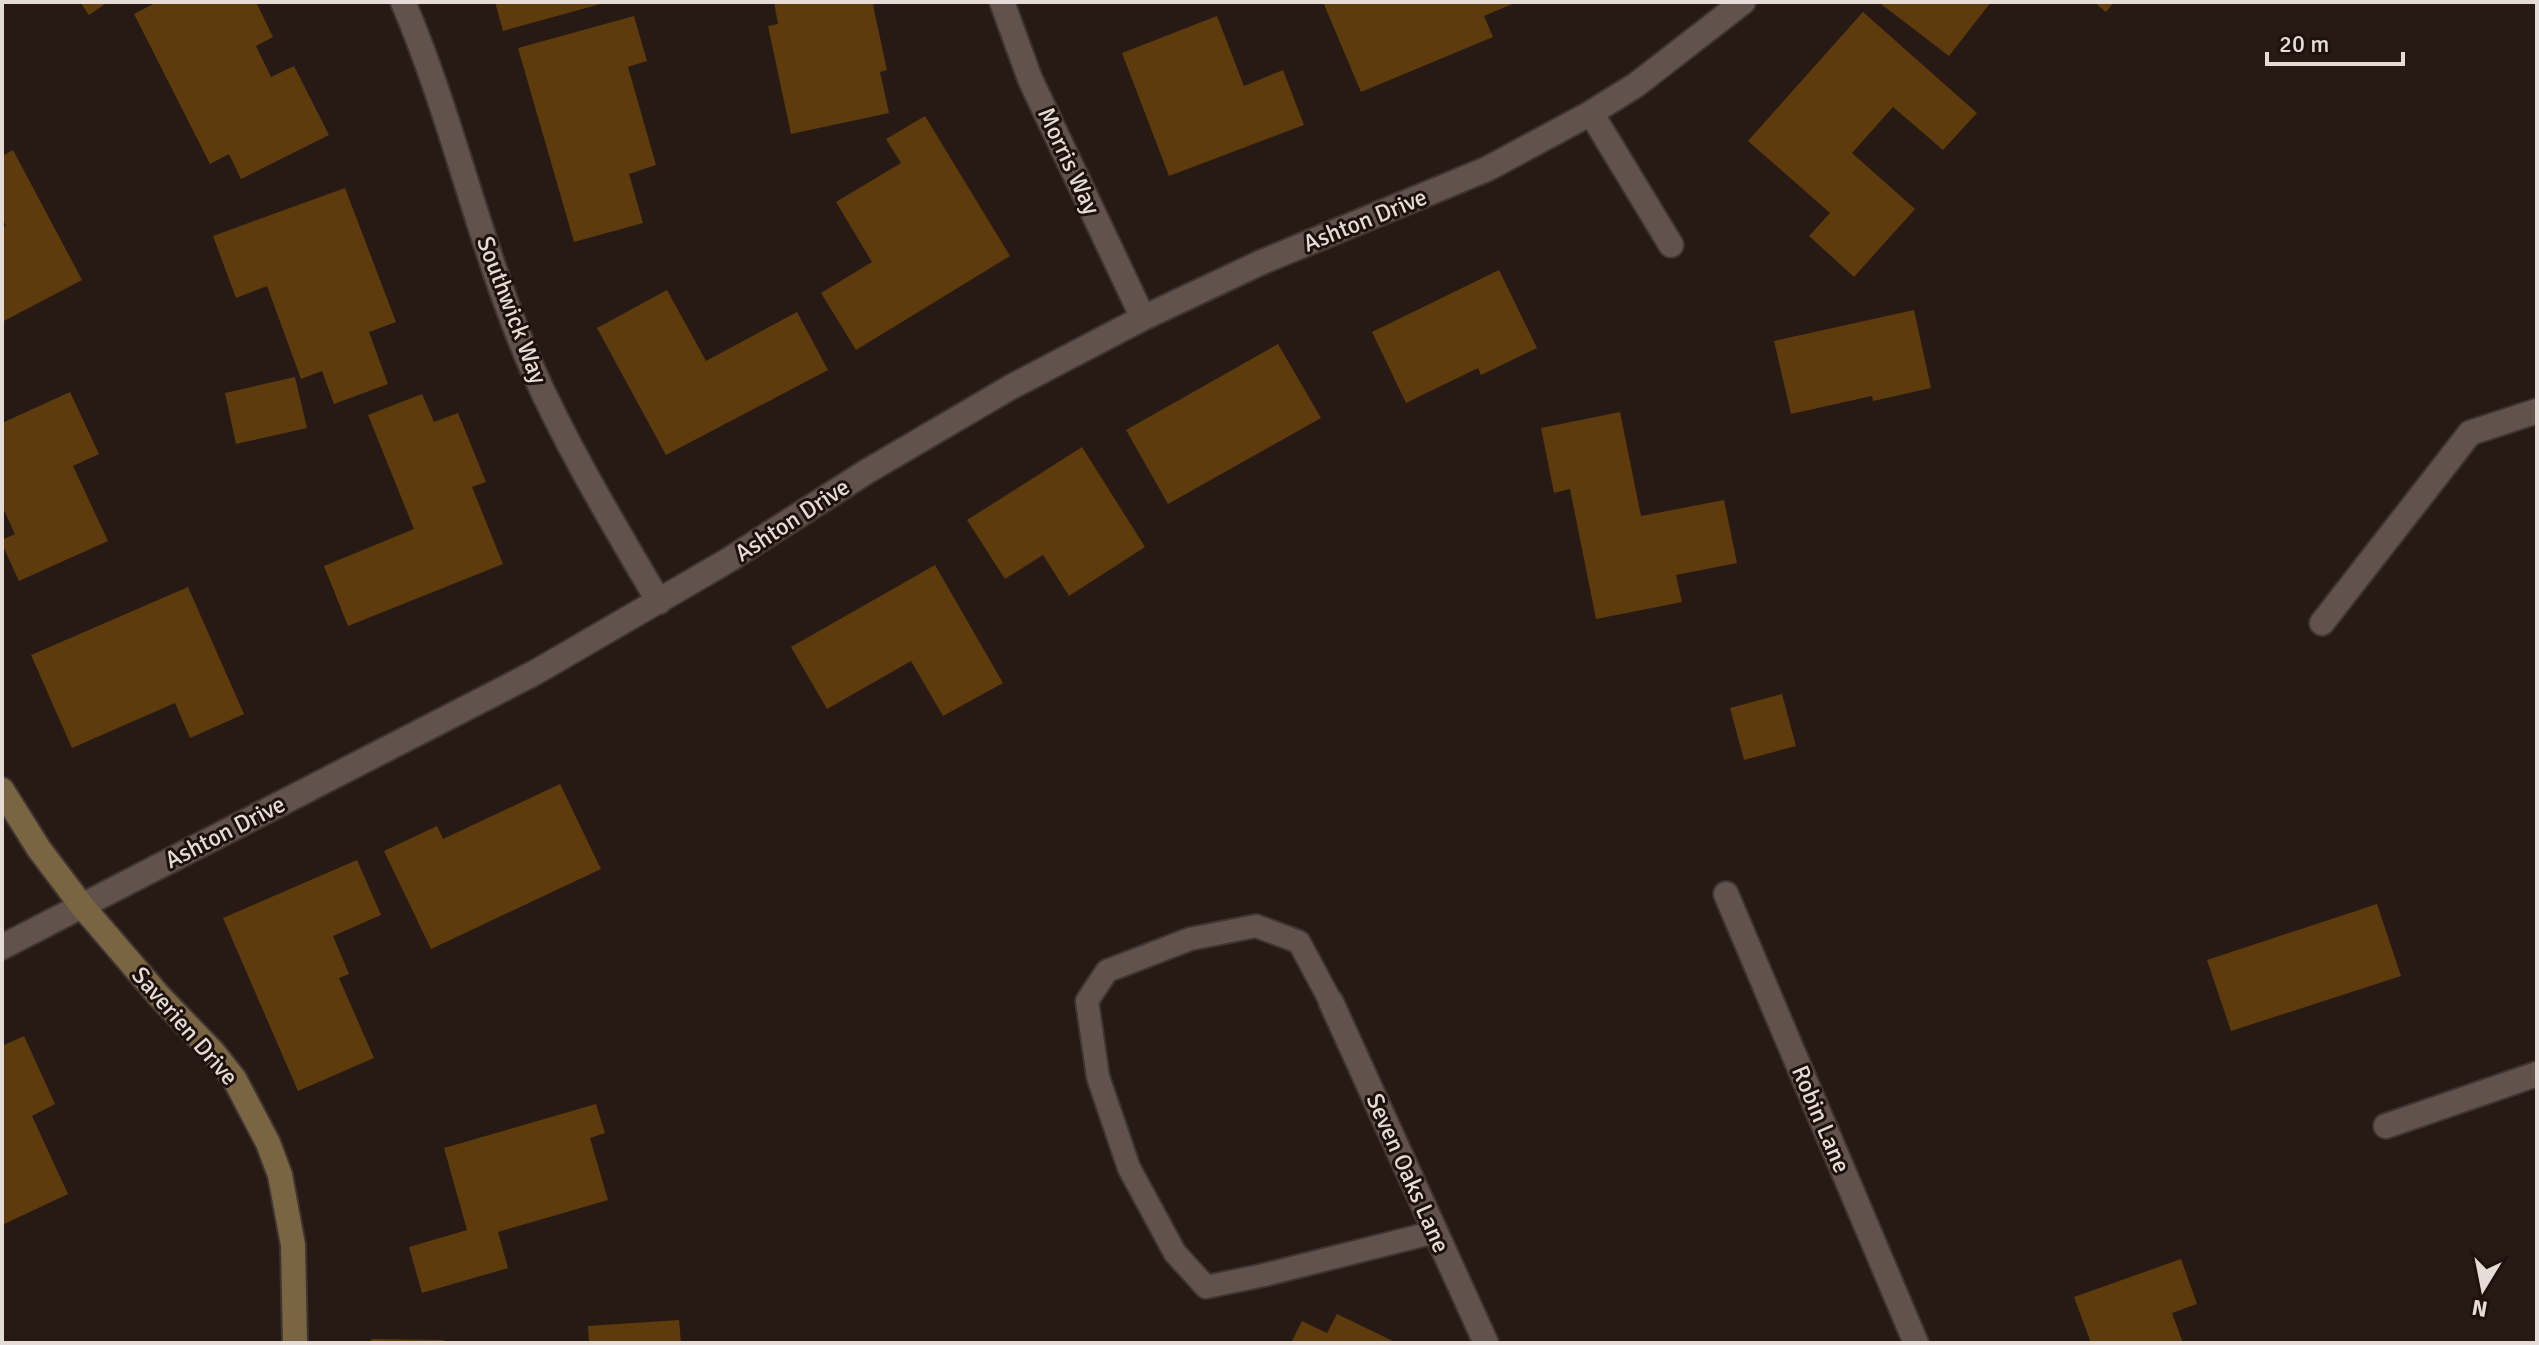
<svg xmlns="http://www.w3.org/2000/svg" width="2539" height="1345" font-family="Signika,sans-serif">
<rect width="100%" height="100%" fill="#271a15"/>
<!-- building -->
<path fill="#5d3b0c" d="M80 2H108L89 15Z
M157 2H256L273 37 256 46 271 77 294 66 329 135 241 179 229 154 210 164 134 14Z
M495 2H604V3L503 31Z
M774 2H881L873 5 887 70 880 72 889 113 791 134 768 26 778 24Z
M1323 2H1517L1484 16 1493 37 1361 92Z
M1882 2H1991L1949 56 1881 4Z
M2094 2H2114L2106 12Z
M1863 12 1977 113 1943 150 1893 107 1852 153 1915 209 1854 277 1809 236 1830 213 1748 141Z
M634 16 647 61 628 67 656 165 629 174 643 223 574 242 518 48Z
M1217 16 1244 86 1283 70 1304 125 1169 176 1122 53Z
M925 116 1010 256 856 350 821 293 872 262 836 202 901 163 886 139Z
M13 150 82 280 2 322V228L6 226 2 218V156Z
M345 188 396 322 369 332 388 384 334 404 322 371 301 379 267 286 236 298 213 236Z
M1499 270 1537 348 1481 375 1478 368 1406 403 1372 332Z
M667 290 706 361 797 312 828 370 666 455 597 328Z
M1914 310 1931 388 1873 401 1872 396 1791 414 1774 341Z
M1278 344 1321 418 1168 504 1126 430Z
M295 377 307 428 236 444 225 393Z
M70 392 99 454 73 466 108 541 19 581 2 544V540L15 534 2 506V423Z
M422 394 434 422 458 413 486 482 472 487 503 564 348 626 324 566 414 529 368 415Z
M1620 412 1641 516 1724 500 1737 563 1676 575 1682 602 1596 619 1570 489 1554 493 1541 428Z
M1082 447 1145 547 1069 596 1043 555 1005 579 967 520Z
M935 565 1003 683 943 716 911 661 827 709 791 647Z
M188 587 244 714 190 738 175 703 72 748 31 655Z
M1782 694 1796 746 1744 760 1730 708Z
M560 784 601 869 431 949 384 851 437 826 443 839Z
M357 860 381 915 333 936 349 974 339 978 374 1058 298 1091 223 918Z
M2377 904 2401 976 2231 1031 2207 960Z
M24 1036 55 1104 32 1116 68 1194 2 1225V1046Z
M596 1104 605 1133 590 1138 608 1200 498 1232 508 1268 422 1293 409 1247 467 1230 444 1148Z
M2181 1259 2197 1304 2172 1313 2183 1343H2091L2074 1297Z
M1337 1314 1397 1343H1291L1302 1321 1327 1333Z
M679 1320 681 1343H589L588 1326Z
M371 1339 444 1340V1343H371Z"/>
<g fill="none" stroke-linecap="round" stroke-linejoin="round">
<defs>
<path id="lane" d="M1331 1002 1299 942 1256 926 1190 939 1107 971 1087 1001 1098 1077 1129 1168 1175 1253 1206 1287 1264 1275 1435 1232"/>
<path id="street" d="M403 2C454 121 480 249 532 368 568 449 614 525 659 602
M1002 2 1030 79 1143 318
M1591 113 1671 245
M2322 623 2470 433 2537 411
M1726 894 1916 1343
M2 947 536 672 727 561 866 472 1011 387 1143 318 1262 262 1487 169 1591 113 1636 85 1743 2
M1331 1002 1486 1343
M2386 1126 2537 1074"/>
<path id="secondary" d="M2 790 39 849 82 906 160 997 213 1052 235 1080 268 1143 280 1175 293 1245 295 1343"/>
</defs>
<!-- lane casing -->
<use href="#lane" stroke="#3e3432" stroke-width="26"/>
<!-- street casing -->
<use href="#street" stroke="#3e3432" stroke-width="28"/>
<!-- secondary casing -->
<use href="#secondary" stroke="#3e3432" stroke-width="28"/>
<!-- lane -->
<use href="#lane" stroke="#61524c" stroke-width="22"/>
<!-- street -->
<use href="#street" stroke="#61524c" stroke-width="24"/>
<!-- secondary -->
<use href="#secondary" stroke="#796542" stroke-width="24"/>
</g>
<g text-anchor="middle" stroke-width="6" stroke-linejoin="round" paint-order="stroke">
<!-- street labels -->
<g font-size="24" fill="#e5dcd8" stroke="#1d110c">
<text transform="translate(1069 161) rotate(65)" y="8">Morris Way</text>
<text transform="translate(1365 220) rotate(-22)" y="8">Ashton Drive</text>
<text transform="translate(512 310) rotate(69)" y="8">Southwick Way</text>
<text transform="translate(792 520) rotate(-33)" y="8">Ashton Drive</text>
<text transform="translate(225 832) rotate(-27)" y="8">Ashton Drive</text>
<text transform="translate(185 1026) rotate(49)" y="8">Saverien Drive</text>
<text transform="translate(1821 1119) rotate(67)" y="8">Robin Lane</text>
<text transform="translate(1408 1173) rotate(66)" y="8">Seven Oaks Lane</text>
</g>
</g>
<!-- border -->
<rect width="2539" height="1345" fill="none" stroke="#e5dcd8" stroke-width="8"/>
<!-- north arrow -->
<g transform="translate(2483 1289) rotate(190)" stroke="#1d110c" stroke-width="6" paint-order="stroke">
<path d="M0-6L14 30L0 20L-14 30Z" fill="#e5dcd8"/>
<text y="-12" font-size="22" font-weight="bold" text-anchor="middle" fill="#e5dcd8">N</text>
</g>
<!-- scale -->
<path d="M2267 52v12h136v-12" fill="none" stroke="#e5dcd8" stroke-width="4"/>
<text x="2279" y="52" font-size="24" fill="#e5dcd8" stroke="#1d110c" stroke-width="6" paint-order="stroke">20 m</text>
</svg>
